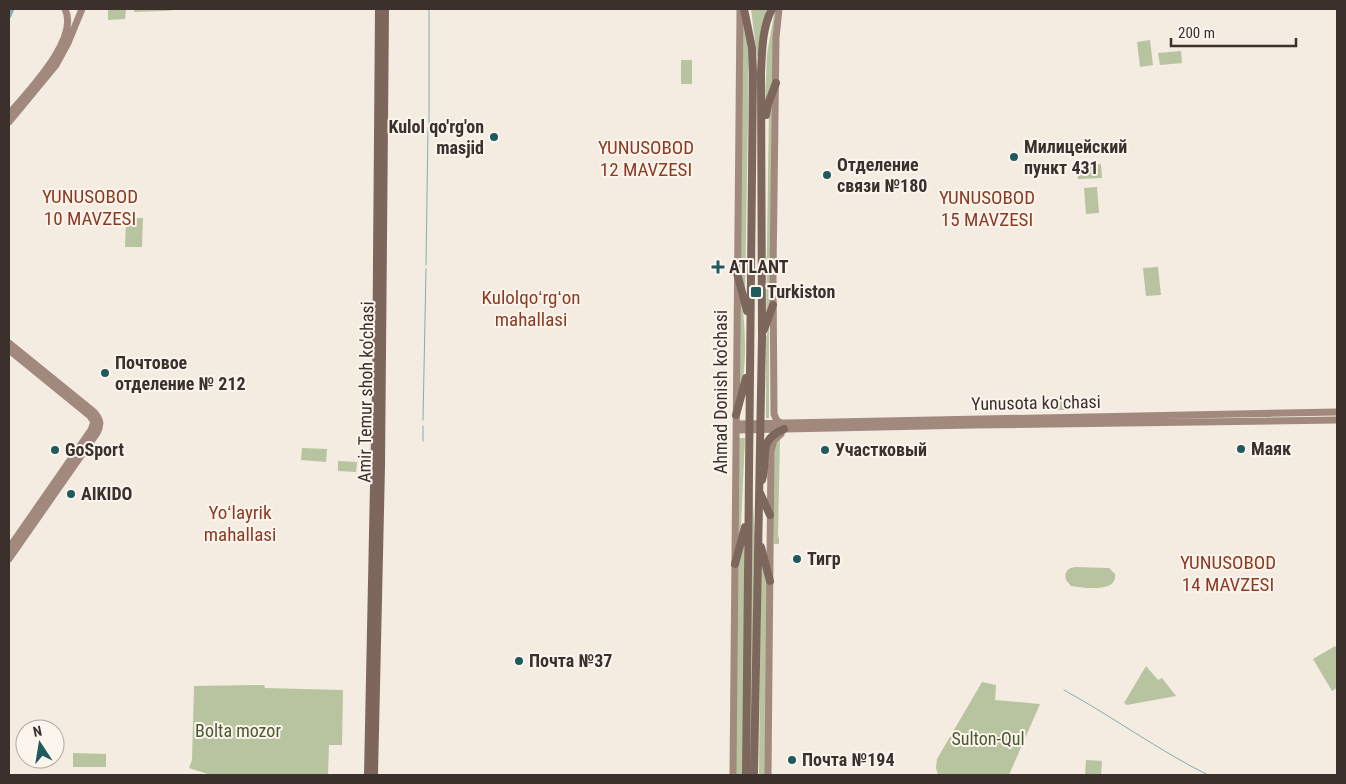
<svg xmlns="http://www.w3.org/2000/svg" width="1346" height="784" font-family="'Roboto Condensed',sans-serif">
<rect width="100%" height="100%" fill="#f4ebe1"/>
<!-- green -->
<path fill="#b8c4a0" d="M108 9H182L165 11 134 12V9L126 10 125 19 108 20Z
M751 9H767L759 56H757Z
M775 9 773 81 765 103 767 54Z
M742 20 748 43 749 56 745 295 739 272Z
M1150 40 1153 65 1140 67 1137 42Z
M1181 51 1182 63 1160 65 1158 53Z
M681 60H692V84H681Z
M772 96 770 303 766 316 769 106Z
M1101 164 1102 178 1078 179 1077 166Z
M1097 187 1099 213 1086 214 1084 188Z
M126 218H143L142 247H125Z
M1158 267 1161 295 1146 296 1143 268Z
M739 287C746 317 748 369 739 398Z
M769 328V418H766V337Z
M1044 398H1070V410H1044Z
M738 438H745L741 526 738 544Z
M780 438 778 536 779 538V544H774V446Z
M302 448 327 449 326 462 301 460Z
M338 461 357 462 356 472 338 471Z
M752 489 755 536 751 775H749Z
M744 544V775H735L737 568Z
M761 559 768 587 766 775H759Z
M1075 567 1109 568 1115 574C1118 593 1084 588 1071 586L1066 580C1064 573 1067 568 1075 567Z
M1335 646 1337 649V688L1332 691 1313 659Z
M1146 666 1158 680 1162 678 1176 696 1127 705 1124 703Z
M982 682 996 685 995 700 1040 704 1009 775H938L936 768 937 759Z
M264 685 265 688 343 690 342 745H329L328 775H211L189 768 192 760 194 686Z
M73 753 106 754V767H73Z
M1086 760 1102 761 1101 775H1085Z"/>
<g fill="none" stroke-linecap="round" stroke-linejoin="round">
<!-- stream -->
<path stroke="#7fb0b2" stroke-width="1" d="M429 123V9
M426 265 428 128
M423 420 426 269
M423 441V426
M1064 690C1113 717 1158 750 1208 775"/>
<!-- canal -->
<path stroke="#7fb0b2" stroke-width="4.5" d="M9 16 12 9"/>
<!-- secondary -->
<path stroke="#a18a7d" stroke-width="7" d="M779 9 776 38 773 274 774 414 777 421 781 423
M9 114C27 92 80 39 65 9
M9 122 56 65 68 43 82 9
M9 343 94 412C100 419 102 424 97 433L9 559
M9 350 90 416 94 422 91 430 9 548
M736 424 1337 412
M736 430 973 425 1337 420
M733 775 740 9
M768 775 771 451 774 440 781 434"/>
<!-- primary -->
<path stroke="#7d675c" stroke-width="8" d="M744 9 752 48 753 73 746 775
M766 115 768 104 776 83
M737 273 747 311
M764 330 773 305
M736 415 746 378
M762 480C769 456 756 441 784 429
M760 493 770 515
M761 547 770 581
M735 564 745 527
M368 775 376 388 379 9
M374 775 381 467 385 9
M754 775 762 337 761 73C762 52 762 27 772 9"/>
</g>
<!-- markers -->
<g fill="#1f5a5e" stroke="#fbf5ee" stroke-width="2">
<circle cx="494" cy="137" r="5"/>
<circle cx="1014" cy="157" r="5"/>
<circle cx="827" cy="175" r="5"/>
<path d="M715.5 259.5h5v5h5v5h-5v5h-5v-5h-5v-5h5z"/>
<rect x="750" y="286" width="12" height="12" rx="2.5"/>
<circle cx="105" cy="373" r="5"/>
<circle cx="1241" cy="449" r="5"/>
<circle cx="55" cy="450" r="5"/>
<circle cx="825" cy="450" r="5"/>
<circle cx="71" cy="494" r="5"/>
<circle cx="797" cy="559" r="5"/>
<circle cx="519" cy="661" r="5"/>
<circle cx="792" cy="760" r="5"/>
</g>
<g text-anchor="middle" stroke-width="4" stroke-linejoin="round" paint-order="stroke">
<!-- poi labels -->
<g font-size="18" font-weight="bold" fill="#3b302b" stroke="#fbf5ee" text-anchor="start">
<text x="484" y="133" text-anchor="end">Kulol qo'rg'on<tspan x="484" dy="21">masjid</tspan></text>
<text x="1024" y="153">Милицейский<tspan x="1024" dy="21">пункт 431</tspan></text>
<text x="837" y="171">Отделение<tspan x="837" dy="21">связи №180</tspan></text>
<text x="729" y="273">ATLANT</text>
<text x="767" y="298">Turkiston</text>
<text x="115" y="369">Почтовое<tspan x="115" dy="21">отделение № 212</tspan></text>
<text x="1251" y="455">Маяк</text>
<text x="65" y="456">GoSport</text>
<text x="835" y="456">Участковый</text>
<text x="81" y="500">AIKIDO</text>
<text x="807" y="565">Тигр</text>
<text x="529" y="667">Почта №37</text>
<text x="802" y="766">Почта №194</text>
</g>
<!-- street labels -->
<g font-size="18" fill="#3b302b" stroke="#fbf5ee">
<text transform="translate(366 392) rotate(-89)" y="6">Amir Temur shoh ko'chasi</text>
<text transform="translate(721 392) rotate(-90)" y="6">Ahmad Donish ko'chasi</text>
<text transform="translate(1036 403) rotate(-1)" y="6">Yunusota koʻchasi</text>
</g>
<!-- park labels -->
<g font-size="18" fill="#4a5a2e" stroke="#fbf5ee">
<text x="238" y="737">Bolta mozor</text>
<text x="988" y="745">Sulton-Qul</text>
</g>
<!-- neighbourhood labels -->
<g font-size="19" fill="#8c3b22" stroke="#fbf5ee">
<text x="646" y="154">YUNUSOBOD<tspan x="646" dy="22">12 MAVZESI</tspan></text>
<text x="90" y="203">YUNUSOBOD<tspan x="90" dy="22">10 MAVZESI</tspan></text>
<text x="987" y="204">YUNUSOBOD<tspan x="987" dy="22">15 MAVZESI</tspan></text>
<text x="531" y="304">Kulolqoʻrgʻon<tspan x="531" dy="22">mahallasi</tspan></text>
<text x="240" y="519">Yoʻlayrik<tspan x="240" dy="22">mahallasi</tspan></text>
<text x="1228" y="569">YUNUSOBOD<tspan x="1228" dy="22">14 MAVZESI</tspan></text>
</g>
</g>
<!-- border -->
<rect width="1346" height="784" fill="none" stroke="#3b302b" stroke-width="20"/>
<!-- north arrow -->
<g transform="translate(40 744) rotate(348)"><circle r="24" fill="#fbf5ee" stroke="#aea6a0"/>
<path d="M0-4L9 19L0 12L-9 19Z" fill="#1f5a5e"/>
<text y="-8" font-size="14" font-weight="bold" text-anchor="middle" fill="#3b302b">N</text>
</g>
<!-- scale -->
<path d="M1171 38v8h125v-8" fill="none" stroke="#3b302b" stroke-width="2.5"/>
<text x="1178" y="38" font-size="15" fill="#3b302b" stroke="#fbf5ee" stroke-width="4" paint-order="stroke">200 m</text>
</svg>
